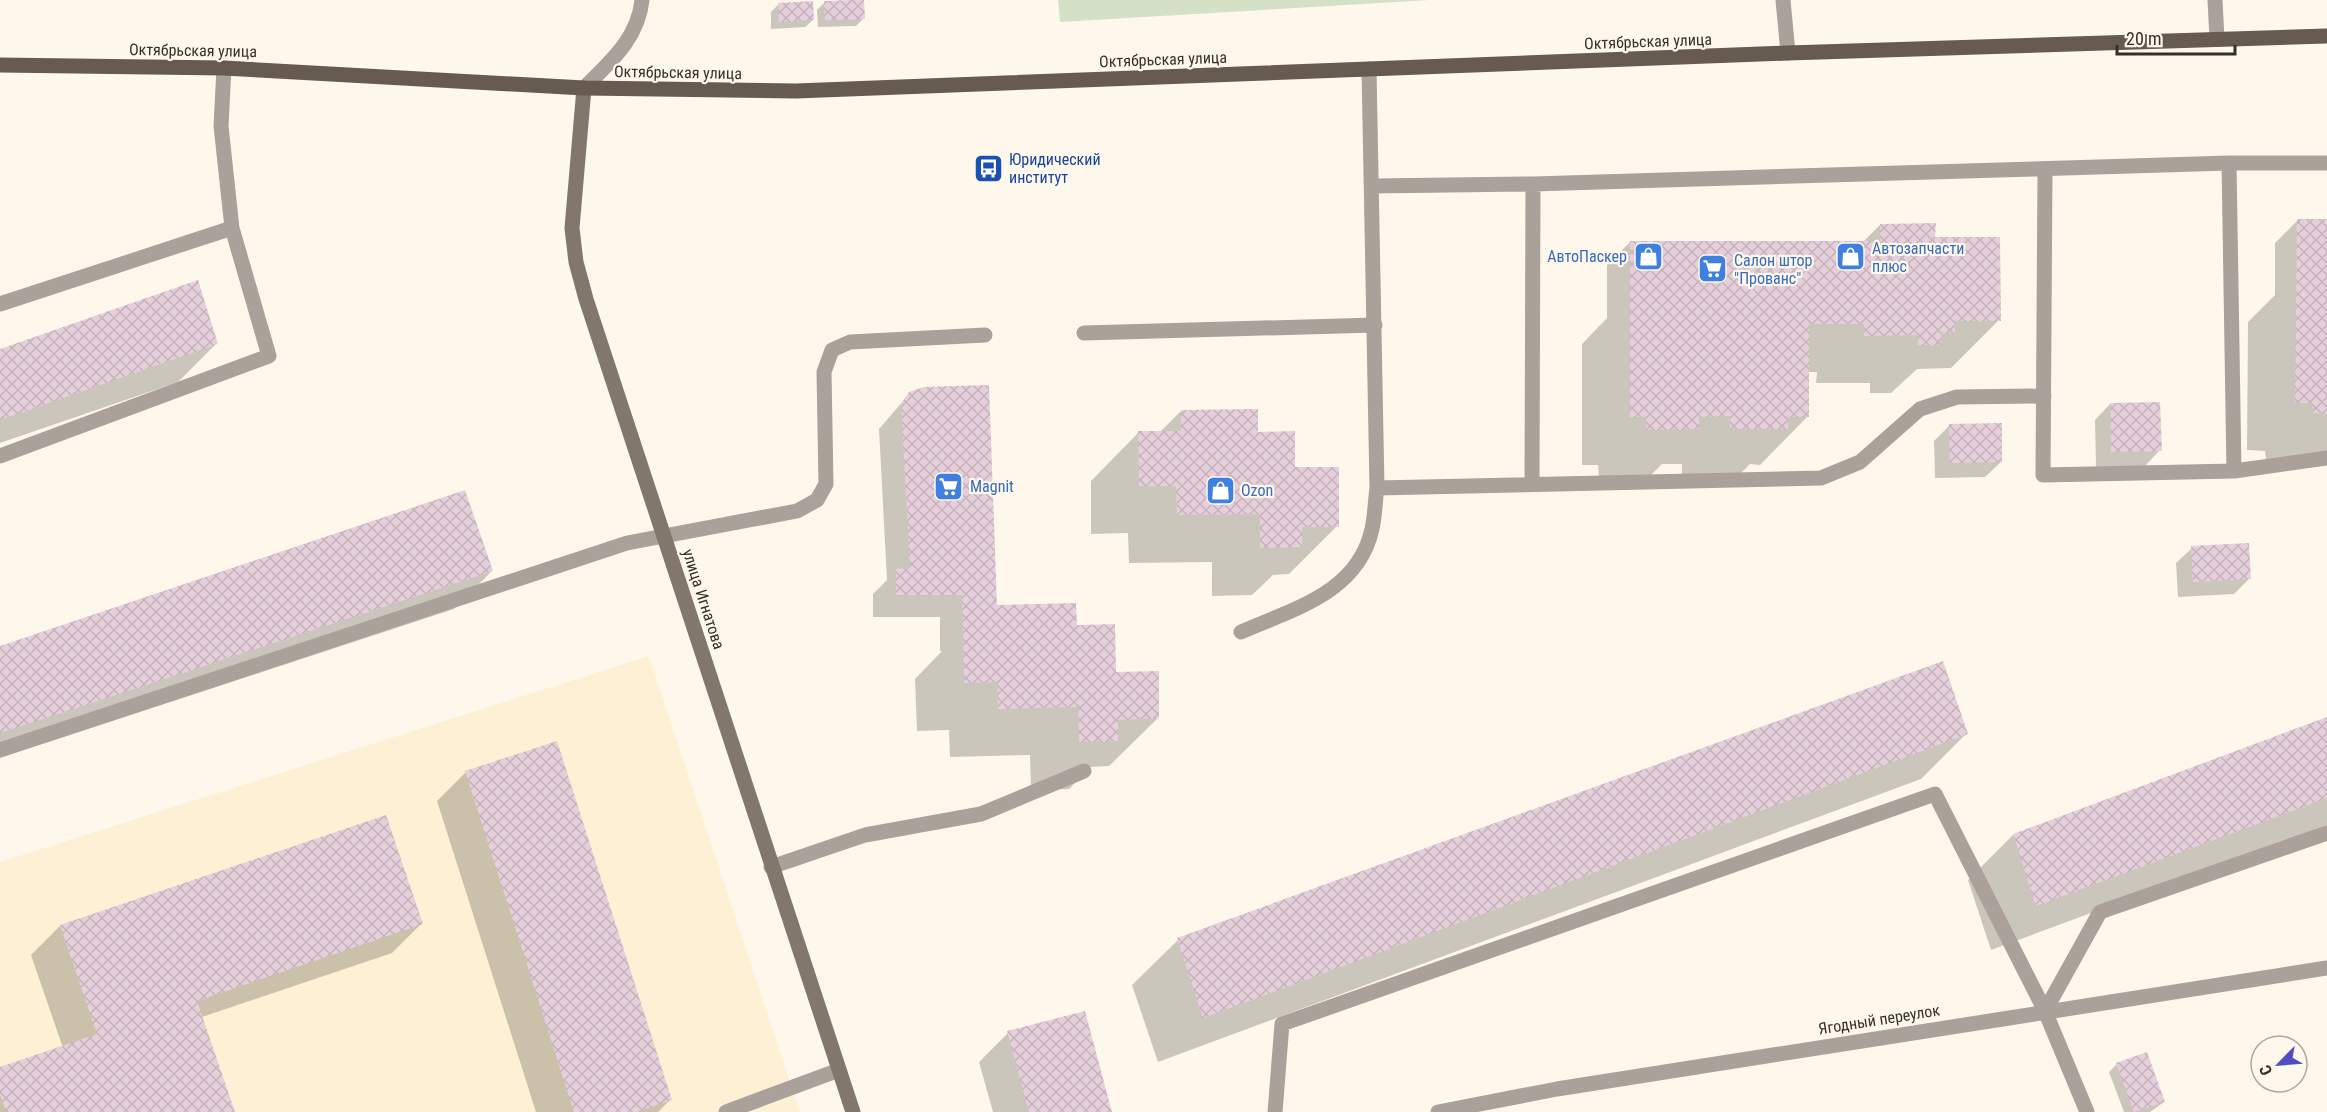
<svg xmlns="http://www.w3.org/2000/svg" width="2327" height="1112" font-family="'Roboto Condensed',sans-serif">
<defs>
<pattern id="building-cross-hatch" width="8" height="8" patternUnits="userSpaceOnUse" patternTransform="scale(1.5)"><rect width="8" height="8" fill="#e5cfda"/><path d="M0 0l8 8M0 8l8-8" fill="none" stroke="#c5b2bb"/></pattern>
</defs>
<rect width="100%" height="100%" fill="#fef8ec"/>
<!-- built -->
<path fill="#fef0d4" d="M649 656 800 1112H0V862Z"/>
<!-- green -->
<path fill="#d5e1c6" d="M1058 0H1430L1060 22Z"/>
<!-- shadow -->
<path fill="#0003" d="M825 2 864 18 856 26 818 27 817 10Z
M779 4 813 20 805 27 771 29V12Z
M2298 220 2327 221V457L2266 461 2265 451 2247 450 2248 322 2275 295V243Z
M1880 225 1934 239 1999 320 1951 368 1917 369 1891 393H1870V383H1816L1817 372H1808V416L1760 465 1750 464 1738 476 1682 477V464H1662L1649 477H1599L1598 465H1582V344L1607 318V265L1630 242H1863Z
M216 344 178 382 0 443V350Z
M910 393 995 609 1075 626 1115 674 1158 718 1109 766 1091 767 1069 789 1031 790 1030 755 950 757 949 730 917 731 915 679 942 651H940V617H873V594L887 580 879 429Z
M2110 404 2160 450 2145 466 2096 467 2095 420Z
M1181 411 1256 434 1294 469 1337 526 1289 574 1273 575 1252 595 1212 596V562L1129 563 1128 533 1091 534V481L1139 432H1160Z
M1950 425 2001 462 1985 477 1935 478 1934 441Z
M2192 548 2250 578 2234 594 2178 597 2176 563Z
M492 571 454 609 0 758V648Z
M2327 718V826L1991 950 1968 880 2013 835Z
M1966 734 1921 779 1158 1062 1132 985 1178 940Z
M466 772 670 1100 658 1112H536L437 801Z
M385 817 421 924 392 953 202 1017 233 1112H0V1069L63 1048 31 955 60 926Z
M1008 1033 1110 1112H993L979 1062Z
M2117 1064 2164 1102 2150 1112H2124L2109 1072Z"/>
<!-- building -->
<path fill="url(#building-cross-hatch)" d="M850 0H864L865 19 825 20 824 1Z
M813 1 814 20 779 22 778 3Z
M2297 219H2327V414L2313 413V403H2295Z
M1936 223 1935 237H2000L2001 321H1955V333H1941V345H1918V335L1864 336V324H1809V417H1788V429H1730V416L1699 417V429L1646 430V417H1630V241H1880V224Z
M198 280 218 344 0 420V349Z
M989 385 997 605 1076 603 1077 625 1115 624 1116 672 1159 671V718L1118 720V741L1079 742 1078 707 998 709 997 682 964 683 962 595H896V569L910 568 901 404 909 392 924 387Z
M2160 402 2162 451 2111 452 2110 403Z
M1258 409V432L1295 431V467H1339V527H1302V547L1260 548V514L1177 515 1176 486H1139L1138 431H1181V410Z
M2002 423V462L1950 463 1949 424Z
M465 490 493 571 0 733V646Z
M2249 543 2251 579 2193 582 2191 546Z
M1943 661 1968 734 1203 1018 1177 938Z
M2327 717V798L2036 906 2013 834Z
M557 741 672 1100 636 1112H574L465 771Z
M386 815 423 924 197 1001 235 1112H6L0 1095V1067L97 1034 60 925Z
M1085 1011 1112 1112H1029L1007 1031Z
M2147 1052 2165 1102 2134 1112 2116 1063Z"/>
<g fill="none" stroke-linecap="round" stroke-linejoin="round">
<!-- service -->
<path stroke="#a9a19a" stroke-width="15" d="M1783 0 1788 53
M2229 163 2234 471
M2045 170 2043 475 2234 471 2327 458
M1372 186 1533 184 2229 163H2327
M0 304 232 228
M1084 333 1375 325
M0 456 269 356 232 228 221 126 224 68
M1532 484 1533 184
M1377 488 1821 478 1860 462 1920 409 1957 397 2044 396
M1241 632C1293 609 1358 593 1372 529 1375 516 1375 502 1377 488L1369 69
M0 750 627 543 797 511 817 500 826 484 824 372 832 350 850 342 985 335
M771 867 865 835 981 814 1084 771
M2045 1011 2100 912 2327 833
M726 1112 839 1070
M1275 1112 1282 1024 1935 794 2045 1011 2087 1112"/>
<!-- minor -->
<path stroke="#a9a19a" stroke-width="15" d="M584 88C610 62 638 39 642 0
M1438 1112 1557 1089 2327 968"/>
<!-- tertiary -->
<path stroke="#a9a19a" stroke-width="15" d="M2215 0 2217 39"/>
<!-- secondary -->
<path stroke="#82776d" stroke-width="15" d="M584 88 572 228 576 262 586 299 853 1112"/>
<!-- primary -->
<path stroke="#675a4e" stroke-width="15" d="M0 65 224 68 584 88 796 91 1788 53 2327 36"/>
</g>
<!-- icons -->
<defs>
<symbol id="bus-square" viewBox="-11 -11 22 22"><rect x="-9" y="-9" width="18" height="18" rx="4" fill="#1a4fb4" stroke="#fef8ec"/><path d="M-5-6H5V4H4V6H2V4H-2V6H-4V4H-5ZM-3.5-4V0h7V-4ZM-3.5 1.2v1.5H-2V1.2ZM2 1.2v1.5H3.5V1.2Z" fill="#fff"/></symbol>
<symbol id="shop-square" viewBox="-11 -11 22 22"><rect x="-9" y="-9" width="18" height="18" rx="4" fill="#3f7fe0" stroke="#fef8ec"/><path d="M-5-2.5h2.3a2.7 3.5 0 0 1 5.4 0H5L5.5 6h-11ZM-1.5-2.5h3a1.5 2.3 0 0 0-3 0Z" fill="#fff"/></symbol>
<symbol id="supermarket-square" viewBox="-11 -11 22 22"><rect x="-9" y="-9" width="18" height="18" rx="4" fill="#3f7fe0" stroke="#fef8ec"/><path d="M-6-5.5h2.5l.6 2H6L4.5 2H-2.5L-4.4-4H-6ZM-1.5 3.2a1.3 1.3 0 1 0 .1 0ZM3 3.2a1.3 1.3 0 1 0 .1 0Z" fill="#fff"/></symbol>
</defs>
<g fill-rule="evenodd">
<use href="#bus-square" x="972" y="152" width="33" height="33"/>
<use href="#shop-square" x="1632" y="240" width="33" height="33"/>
<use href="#shop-square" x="1834" y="240" width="33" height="33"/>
<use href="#supermarket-square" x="1696" y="252" width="33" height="33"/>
<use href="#supermarket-square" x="932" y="470" width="33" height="33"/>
<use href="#shop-square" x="1204" y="474" width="33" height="33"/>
</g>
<g text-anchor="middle" stroke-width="4.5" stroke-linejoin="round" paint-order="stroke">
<!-- street labels -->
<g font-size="16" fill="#353129" stroke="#fef8ec">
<text transform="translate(1648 41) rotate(-2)" y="6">Октябрьская улица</text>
<text transform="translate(193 50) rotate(1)" y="6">Октябрьская улица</text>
<text transform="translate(1163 59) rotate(-2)" y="6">Октябрьская улица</text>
<text transform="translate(678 72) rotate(1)" y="6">Октябрьская улица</text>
<text transform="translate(704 599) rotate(72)" y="6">улица Игнатова</text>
<text transform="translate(1879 1019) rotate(-9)" y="6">Ягодный переулок</text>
</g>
<!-- transit labels -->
<g font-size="16" fill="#164399" stroke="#fef8ec" text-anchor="start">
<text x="1009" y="165">Юридический<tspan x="1009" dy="18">институт</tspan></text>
</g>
<!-- shop labels -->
<g font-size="16" fill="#366cbe" stroke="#fef8ec" text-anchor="start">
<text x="1872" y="254">Автозапчасти<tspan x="1872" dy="18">плюс</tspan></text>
<text x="1627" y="262" text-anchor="end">АвтоПаскер</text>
<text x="1734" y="266">Салон штор<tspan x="1734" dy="18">"Прованс"</tspan></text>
<text x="970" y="492">Magnit</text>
<text x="1241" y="496">Ozon</text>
</g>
</g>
<!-- north arrow -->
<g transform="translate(2279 1064) rotate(245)"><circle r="28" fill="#fef8ec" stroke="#aea89e" stroke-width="1.5"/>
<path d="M0-4.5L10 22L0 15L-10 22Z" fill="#504cc3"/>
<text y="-9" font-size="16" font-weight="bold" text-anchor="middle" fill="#353129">С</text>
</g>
<!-- scale -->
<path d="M2117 45v9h118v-9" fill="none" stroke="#353129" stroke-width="3"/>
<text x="2126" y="45" font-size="18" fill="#353129" stroke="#fef8ec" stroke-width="4.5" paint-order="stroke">20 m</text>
</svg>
